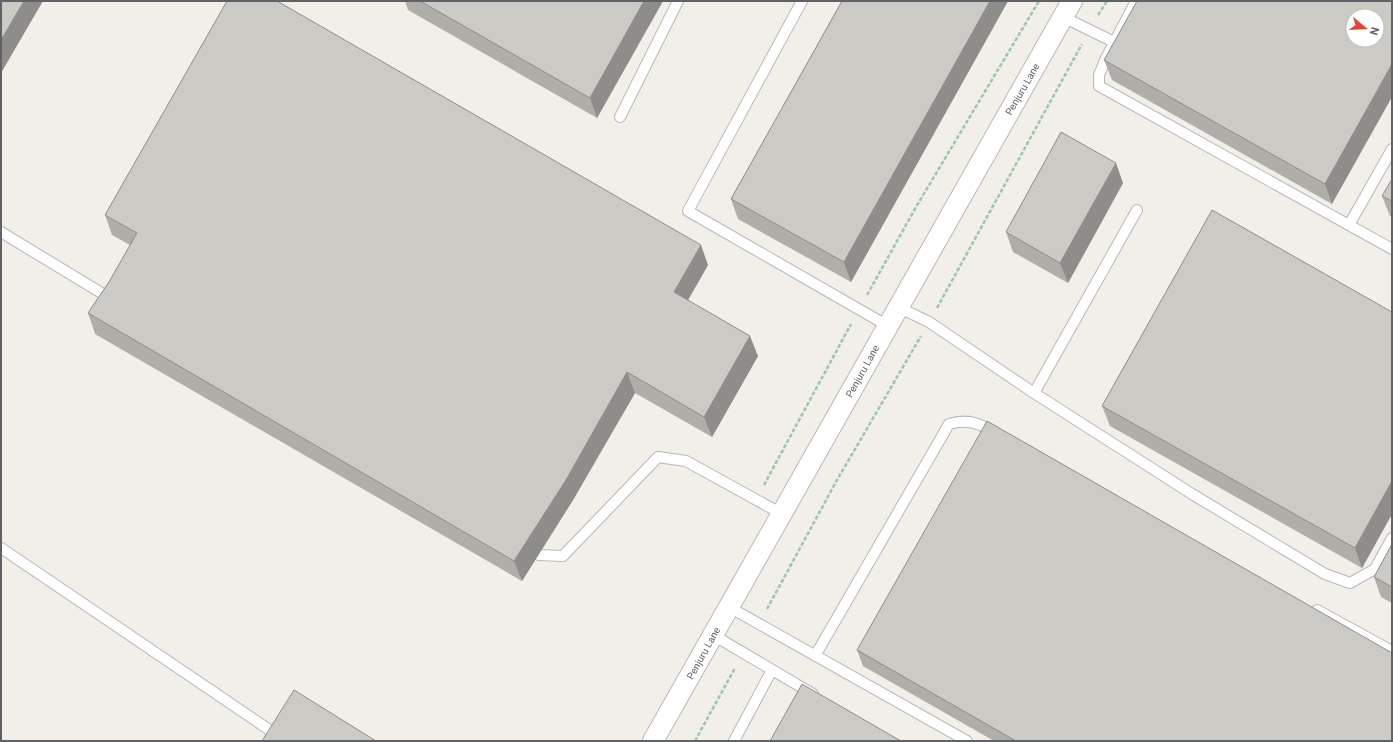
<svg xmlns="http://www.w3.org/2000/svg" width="1393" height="742" font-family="Roboto,sans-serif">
<rect width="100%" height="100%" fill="#f1efe8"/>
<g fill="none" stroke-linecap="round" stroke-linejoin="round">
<defs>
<path id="lane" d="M802 1 688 211 888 326
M1136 1 1105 60 1099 75V86L1392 249
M1063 17 1114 42
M620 117 678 1
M1349 225 1392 149
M1 232 113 300
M898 307 929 322 1034 393 1192 494 1325 574 1350 583 1375 569 1392 538
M1034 393 1137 210
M1 548 271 731
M539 555 563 556 658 457 686 461 782 514
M729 607 967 741
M1317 610 1392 651
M713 635 813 694
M815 656 949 424C968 418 980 424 996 433
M734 741 772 670"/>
<path id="street" d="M653 741 1072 1"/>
</defs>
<!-- lane casing -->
<use href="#lane" stroke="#b5b8bc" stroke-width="12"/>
<!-- street casing -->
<use href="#street" stroke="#b5b8bc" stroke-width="22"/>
<!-- path -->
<path stroke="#9cc7a9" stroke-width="2.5" stroke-dasharray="4 2" stroke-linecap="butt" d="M1098 15 1107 1
M867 295 916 207 1039 1
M937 308 1082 44
M764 485 851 324
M767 609 837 480 921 336
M695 741 735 668"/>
<!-- lane -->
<use href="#lane" stroke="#fff" stroke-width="10"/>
<!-- street -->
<use href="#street" stroke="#fff" stroke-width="20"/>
</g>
<!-- wall -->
<path fill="#afaea9" d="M405 1H663L597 118 408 10Z
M842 1H1008L851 282 738 219 731 199Z
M1392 1 1332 204 1112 80 1104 60Z
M1392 179V217L1390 216 1382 196Z
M1123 183 1068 283 1013 252 1006 232Z
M105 215 708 265 688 300 758 356 712 437 635 393 573 500 522 581 95 334 88 313 109 282 130 245 112 235Z
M1392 312V514L1362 568 1110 426 1102 406Z
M1392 544V603L1381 597 1374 577Z
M857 650 1392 741H994L863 666Z"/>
<!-- shaded-wall -->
<path fill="#8f8d8a" d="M24 1H43L1 73V40Z
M644 1H663L597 118 590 98Z
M990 1H1008L851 282 844 262Z
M1392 64V97L1332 204 1325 184Z
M1116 163 1123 183 1068 283 1060 263Z
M701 245 708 265 681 312 674 292Z
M750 336 758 356 712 437 704 417Z
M627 372 635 393 573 500 522 581 514 561Z
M1392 481V514L1362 568 1355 548Z"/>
<!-- building -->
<path fill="#cccac5" stroke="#8f8d8a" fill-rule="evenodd" d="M1 1H24L1 40Z
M227 1H277L701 245 674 292 750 336 704 417 627 372 566 480 514 561 88 313 109 282 137 233 105 215Z
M420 1H644L590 98Z
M842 1H990L844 262 731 199Z
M1137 1H1392V64L1325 184 1104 60ZM1353 16H1377V40H1353Z
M1061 132 1116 163 1060 263 1006 232Z
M1392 179V201L1382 196Z
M1212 210 1392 312V481L1355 548 1102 406Z
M987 421 1392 653V741H1016L857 650Z
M1392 544V587L1374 577Z
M802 684 901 741H770Z
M294 690 376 741H262Z"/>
<g text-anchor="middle" stroke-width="3" stroke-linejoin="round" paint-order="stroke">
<!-- street labels -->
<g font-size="10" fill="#5f6368" stroke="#fff">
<text transform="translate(1022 89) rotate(-60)" y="4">Penjuru Lane</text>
<text transform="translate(862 371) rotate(-61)" y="4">Penjuru Lane</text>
<text transform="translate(703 653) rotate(-61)" y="4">Penjuru Lane</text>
</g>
</g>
<!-- border -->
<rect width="1393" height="742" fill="none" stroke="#5f6368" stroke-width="4"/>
<!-- north arrow -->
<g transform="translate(1365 28) rotate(108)"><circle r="19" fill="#ffffff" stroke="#bfc1c3"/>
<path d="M0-3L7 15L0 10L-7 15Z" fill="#ea4335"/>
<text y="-6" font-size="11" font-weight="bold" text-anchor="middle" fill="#5f6368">N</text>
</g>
</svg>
